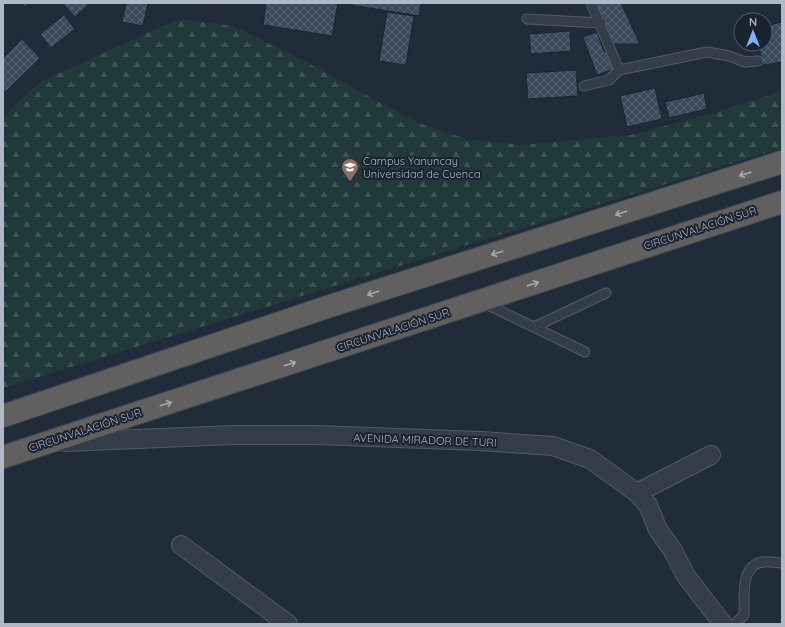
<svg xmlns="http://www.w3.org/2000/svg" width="785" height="627" font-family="Quicksand,sans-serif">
<defs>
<pattern id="forest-firs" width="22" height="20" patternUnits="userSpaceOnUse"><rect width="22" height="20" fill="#22393b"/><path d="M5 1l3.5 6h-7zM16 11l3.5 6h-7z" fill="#405456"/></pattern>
<pattern id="building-cross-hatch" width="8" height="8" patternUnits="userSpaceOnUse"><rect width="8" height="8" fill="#3b4a5b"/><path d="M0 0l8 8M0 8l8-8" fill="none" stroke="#556271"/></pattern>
</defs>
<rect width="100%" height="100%" fill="#202c3a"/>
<!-- forest -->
<path fill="url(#forest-firs)" d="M178 19 233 26 304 61 418 123 467 139 521 145 631 135 714 113 782 91V148L3 388V119L12 108 40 82Z"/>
<!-- building -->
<path fill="url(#building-cross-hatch)" stroke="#1b2431" d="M21 3H29L25 7Z
M62 3H86L88 5 75 17Z
M126 3H148L143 26 122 22Z
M266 3H338L332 36 263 25Z
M351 3H421L419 16 351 5Z
M593 3H621L640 44H609Z
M387 12 414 16 406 65 379 61Z
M64 15 75 29 51 48 40 34Z
M782 22V62L763 65 758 44H765V26Z
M570 31 571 51 531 54 529 34Z
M597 32 604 52 611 50 617 68 597 75 583 37Z
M22 39 40 58 5 92 3 89V58Z
M576 70 578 96 528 99 526 73Z
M655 88 662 119 627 127 620 96Z
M704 93 707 109 669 118 665 102Z"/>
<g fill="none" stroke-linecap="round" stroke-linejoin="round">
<defs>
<path id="service" d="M591 3 619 70 707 52 729 56 745 62 758 61
M527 19 601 23
M584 86 609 80 619 70
M484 303 585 352
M534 327 606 293
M735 624 744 615C745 599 739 565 763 562 769 561 776 563 782 563"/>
<path id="minor" d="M65 442 233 435H316L480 441 553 446 590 459 637 493 648 505 658 530 672 549 686 576 723 624
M637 493 711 455
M181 545 288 624"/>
<path id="trunk" d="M3 416 327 307 782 162
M3 457 782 202"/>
</defs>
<!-- service casing -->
<use href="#service" stroke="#515b68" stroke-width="11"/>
<!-- minor casing -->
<use href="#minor" stroke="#515b68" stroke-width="20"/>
<!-- trunk casing -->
<use href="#trunk" stroke="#3e4855" stroke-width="24"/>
<!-- service -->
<use href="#service" stroke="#343d4a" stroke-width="9"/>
<!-- minor -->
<use href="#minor" stroke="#343d4a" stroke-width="18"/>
<!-- trunk -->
<use href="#trunk" stroke="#61605e" stroke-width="22"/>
</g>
<!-- one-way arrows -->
<defs><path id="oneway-shaft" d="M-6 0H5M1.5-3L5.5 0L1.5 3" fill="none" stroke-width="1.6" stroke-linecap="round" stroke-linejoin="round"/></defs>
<g stroke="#a2abb7">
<use href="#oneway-shaft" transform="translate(745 174) rotate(162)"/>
<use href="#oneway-shaft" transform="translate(621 213) rotate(162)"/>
<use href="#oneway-shaft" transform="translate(497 253) rotate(162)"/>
<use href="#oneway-shaft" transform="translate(533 284) rotate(-18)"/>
<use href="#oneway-shaft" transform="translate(373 293) rotate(162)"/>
<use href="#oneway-shaft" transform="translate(290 364) rotate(-18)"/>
<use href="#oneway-shaft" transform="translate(166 404) rotate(-18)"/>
</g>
<!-- icons -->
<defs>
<symbol id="university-pin" viewBox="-11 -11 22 30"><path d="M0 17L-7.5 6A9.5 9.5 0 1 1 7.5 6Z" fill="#8d6e63" stroke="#19222f"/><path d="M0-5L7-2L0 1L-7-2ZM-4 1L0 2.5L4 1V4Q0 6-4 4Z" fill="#fff"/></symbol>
</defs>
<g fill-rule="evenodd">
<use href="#university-pin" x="340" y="157" width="20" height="27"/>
</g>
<g text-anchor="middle" stroke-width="4" stroke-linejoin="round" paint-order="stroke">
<!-- poi labels -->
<g font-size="11" fill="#aeb8c7" stroke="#19222f" text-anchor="start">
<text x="363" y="165">Campus Yanuncay<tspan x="363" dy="13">Universidad de Cuenca</tspan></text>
</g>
<!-- street labels -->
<g font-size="11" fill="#aeb8c7" stroke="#19222f">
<text transform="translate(700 228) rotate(-18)" y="4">CIRCUNVALACIÓN SUR</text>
<text transform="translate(393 330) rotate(-18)" y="4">CIRCUNVALACIÓN SUR</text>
<text transform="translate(85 430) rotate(-18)" y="4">CIRCUNVALACIÓN SUR</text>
<text transform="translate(425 440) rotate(2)" y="4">AVENIDA MIRADOR DE TURI</text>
</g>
</g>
<!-- border -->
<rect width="785" height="627" fill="none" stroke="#aeb8c7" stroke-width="8"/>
<!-- north arrow -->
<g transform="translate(753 32)"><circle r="19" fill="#19222f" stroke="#555e6c"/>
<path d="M0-3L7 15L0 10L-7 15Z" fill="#7cb0fe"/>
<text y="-6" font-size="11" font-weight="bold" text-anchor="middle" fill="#aeb8c7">N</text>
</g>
</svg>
